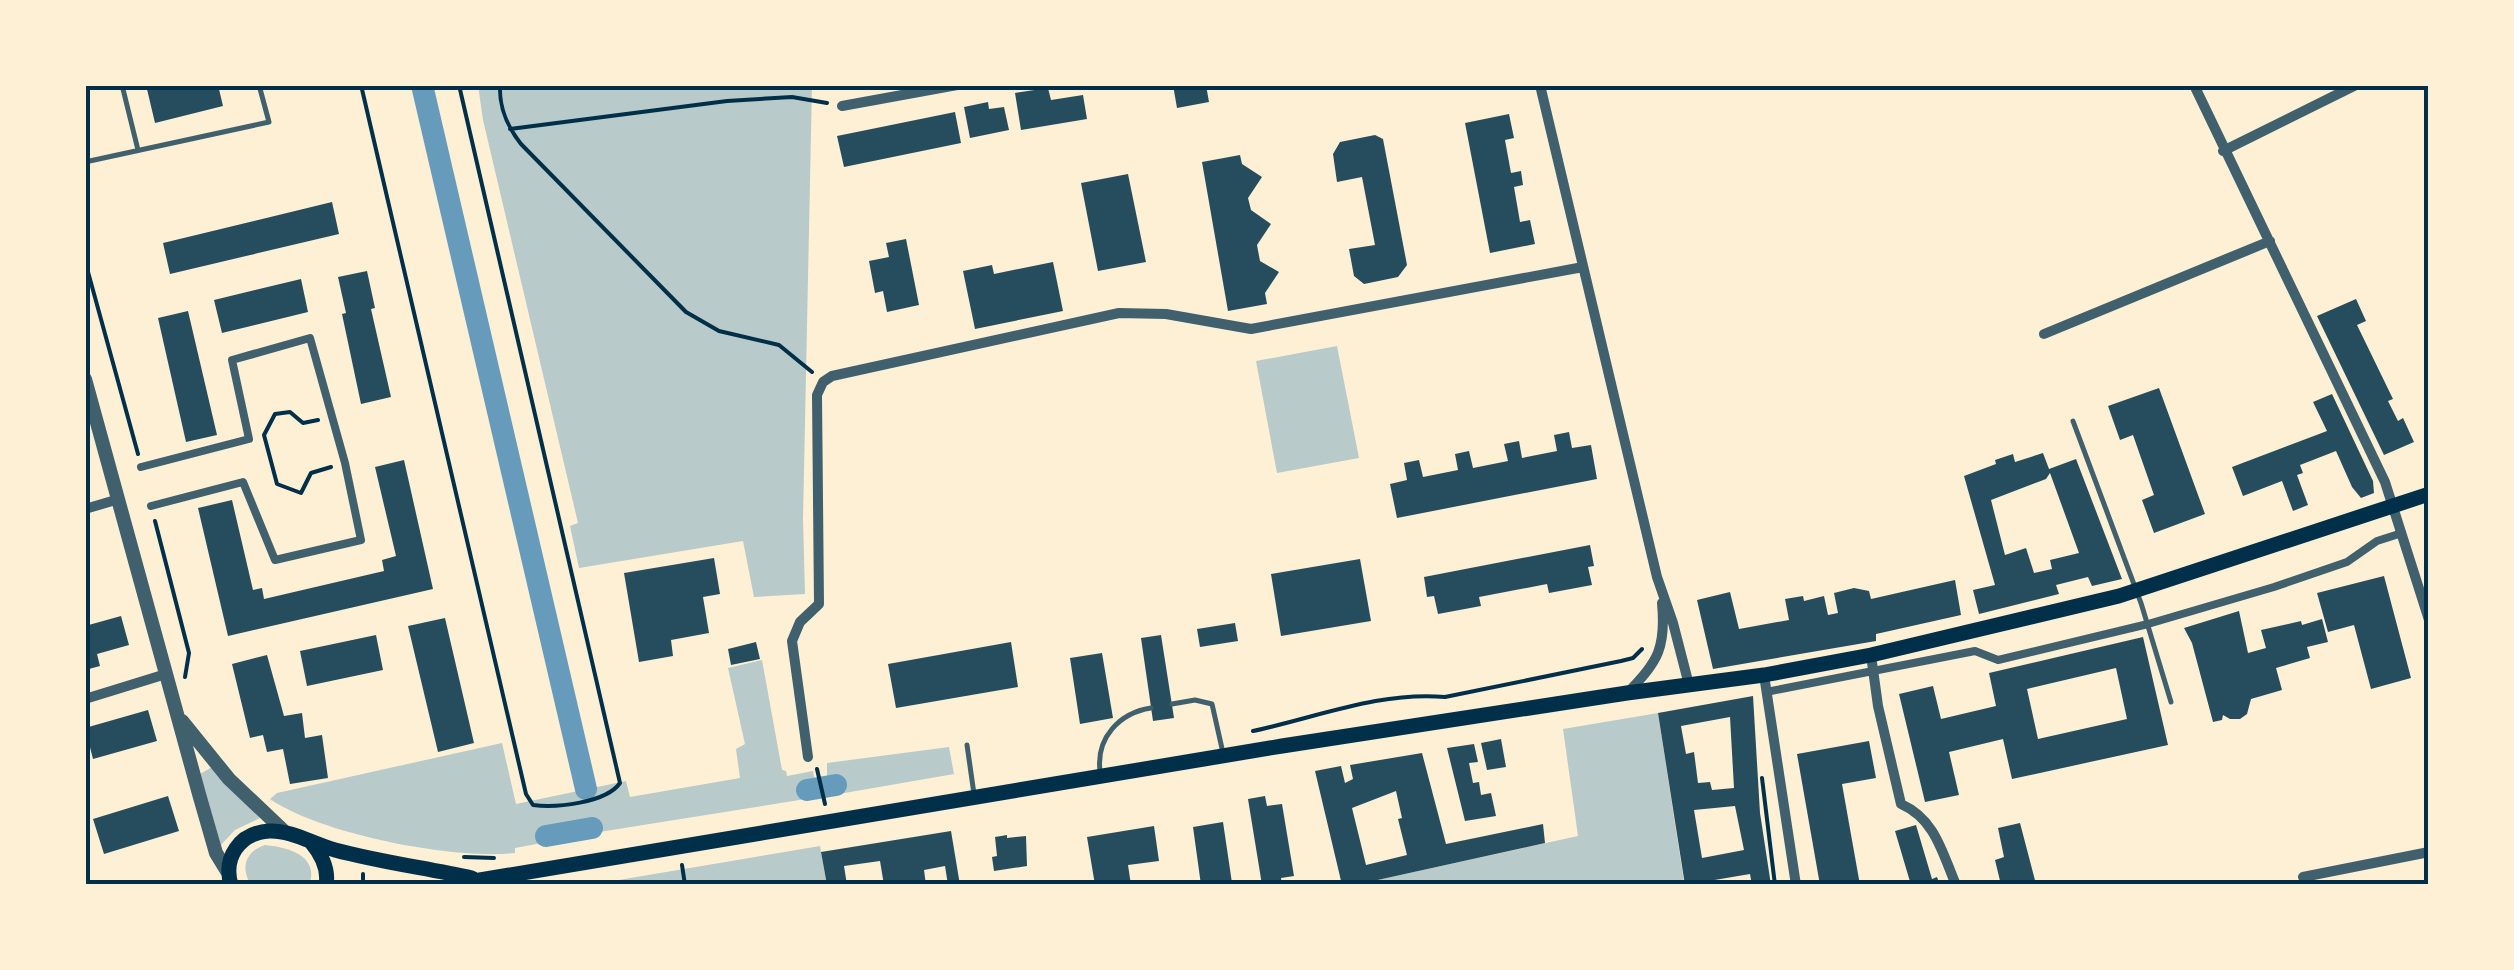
<svg xmlns="http://www.w3.org/2000/svg" width="2514" height="970" font-family="Roboto,sans-serif">
<rect width="100%" height="100%" fill="#fdf0d5"/>
<!-- green -->
<path fill="#b9caca" d="M478 85H812L803 519 805 594 754 597 743 541 579 568 570 526 578 523 483 120Z
M1337 346 1359 458 1277 473 1256 361Z
M762 660 782 770 786 771 787 776 813 771 815 782 810 783 807 790 811 794 817 793 818 797 593 833 590 822 545 830 547 842 515 848V853C453 860 321 834 270 799L277 793 502 743 516 804 626 781 630 797 740 778 736 749 745 744 728 668Z
M1658 713 1684 882 1665 885H1355L1578 836 1563 729Z
M949 747 954 774 827 796 826 791 833 790 836 785 834 781 827 780V763Z
M212 767 260 818 235 830 221 845 200 774Z
M265 845C288 847 320 856 309 885L250 883C240 866 247 851 265 845Z
M820 846 827 885H589Z"/>
<g fill="none" stroke-linecap="round" stroke-linejoin="round">
<!-- stream -->
<path stroke="#669bbc" stroke-width="6" d="M556 828 558 834"/>
<!-- canal -->
<path stroke="#669bbc" stroke-width="22" d="M422 85 586 789
M807 790 836 785
M546 836 592 828"/>
</g>
<!-- building -->
<path fill="#264d5e" fill-rule="evenodd" d="M146 85H218L223 106 155 123Z
M1173 85H1206L1209 102 1177 108Z
M1048 88 1051 100 1083 95 1087 119 1021 130 1015 93Z
M988 102 989 109 1004 107 1009 130 970 138 964 107Z
M955 112 961 143 844 167 837 136Z
M1509 114 1514 138 1505 140 1511 173 1521 171 1523 185 1514 187 1520 222 1530 220 1535 244 1490 253 1465 123Z
M1375 135 1383 139 1407 265 1398 277 1364 284 1354 276 1349 249 1375 245 1362 177 1337 182 1333 154 1340 142Z
M1240 155 1242 164 1262 177 1248 198 1251 210 1271 224 1257 245 1260 261 1279 272 1265 293 1267 304 1228 311 1202 162Z
M1128 174 1146 262 1098 271 1081 183Z
M332 202 339 234 170 274 163 243Z
M906 239 919 305 887 312 883 291 875 293 869 261 889 257 886 243Z
M1053 262 1063 311 975 329 963 271 992 265 994 274Z
M367 271 375 308 371 309 391 397 361 404 342 314 346 313 338 277Z
M301 279 308 312 222 333 214 300Z
M2356 299 2366 321 2357 325 2393 399 2388 401 2398 421 2403 418 2414 442 2384 455 2317 316Z
M188 311 217 435 186 442 158 318Z
M2159 388 2205 514 2154 533 2142 500 2154 495 2133 435 2120 440 2108 406Z
M2332 394 2373 481 2374 493 2361 498 2352 487 2336 451 2300 465 2303 473 2297 475 2308 505 2293 511 2282 481 2243 496 2232 467 2327 431 2313 402Z
M1569 432 1572 448 1591 445 1597 479 1397 518 1390 484 1407 480 1404 463 1419 460 1423 477 1458 470 1455 454 1469 451 1473 468 1508 461 1504 444 1519 441 1522 458 1557 451 1554 435Z
M2043 453 2049 469 2076 459 2122 579 2092 586 2088 577 2056 585 2059 594 1979 614 1973 590 1995 585 1964 476 1996 464 1995 460 2013 454 2015 462ZM2050 473 2079 553 2050 560 2052 569 2034 573 2026 548 2005 555 1991 500 2046 479Z
M404 460 433 589 228 636 198 508 232 500 253 590 262 588 264 599 384 571 382 560 396 556 375 467Z
M1590 545 1594 566 1588 567 1592 585 1549 593 1547 584 1479 597 1481 606 1438 614 1434 596 1427 597 1424 577Z
M714 558 720 594 703 597 709 633 671 640 673 656 639 662 624 573Z
M1360 559 1371 621 1281 636 1271 574Z
M2384 576 2411 678 2371 689 2354 625 2328 632 2317 593Z
M1955 580 1961 615 1876 634V641L1713 669 1697 600 1730 592 1739 629 1789 620 1785 599 1803 596 1804 601 1824 596 1828 615 1838 613 1834 593 1854 588 1869 591 1871 599Z
M2239 611 2248 653 2266 648 2261 630 2301 621 2302 625 2322 619 2328 642 2307 647 2310 658 2276 668 2282 690 2251 699 2247 714 2240 719H2230L2223 715 2222 720 2213 722 2192 643 2184 628Z
M121 616 129 645 97 654 100 666 85 670V626Z
M445 618 474 743 438 752 408 626Z
M1235 623 1238 641 1200 647 1197 629Z
M376 635 383 670 307 686 300 651Z
M1161 635 1174 718 1153 721 1141 638Z
M2143 637 2168 745 2012 779 2003 739 1949 752 1959 795 1925 802 1899 694 1933 686 1941 719 1996 706 1989 673ZM2116 668 2127 719 2038 739 2027 689Z
M756 642 760 659 731 665 728 649Z
M1011 642 1018 687 896 708 888 664Z
M1102 653 1113 718 1080 724 1070 658Z
M267 655 284 716 302 713 305 738 322 735 328 778 290 784 283 749 267 752 263 735 250 738 232 664Z
M1753 696 1760 813 1771 885H1752L1750 874 1685 885 1658 713ZM1730 717 1734 788 1712 790 1710 782 1698 783 1694 752 1686 754 1681 726ZM1735 806 1744 850 1702 858 1694 810Z
M148 710 157 741 93 759 85 728Z
M1501 739 1506 767 1487 770 1481 743Z
M1869 741 1876 778 1842 784 1860 885H1820L1797 754Z
M1474 744 1478 762 1469 763 1473 783 1479 782 1481 795 1491 793 1496 816 1465 821 1447 748Z
M1422 753 1446 844 1543 824 1545 843 1355 885H1342L1315 771 1341 766 1345 783 1353 779 1350 765ZM1396 791 1402 818 1398 819 1407 855 1366 865 1352 808Z
M168 796 179 831 104 854 93 819Z
M1265 796 1267 806 1282 804 1294 876 1281 878 1282 885H1262L1248 799Z
M1223 822 1232 883 1201 885 1193 827Z
M2020 823 2036 884 2001 885 1995 860 2004 857 1998 828Z
M1916 825 1932 879 1937 877 1940 885H1911L1895 831Z
M1154 826 1159 861 1128 865 1131 885H1095L1087 837Z
M951 831 960 885H948L945 866 924 870 926 885H884L880 861 844 866 847 885H827L821 852Z
M1007 835V838L1026 836 1027 866 994 871 992 857 997 856 995 837Z"/>
<g fill="none" stroke-linecap="round" stroke-linejoin="round">
<!-- path -->
<path stroke="#003049" stroke-width="4" d="M361 85 526 794 533 805C556 808 606 803 620 783L459 85
M500 85C499 108 507 126 521 144L686 312 719 331 779 345 812 372
M510 129 727 101 792 97 827 103
M85 261 138 454
M318 420 303 423 290 412 275 414 264 435 277 484 301 493 311 473 331 467
M155 521 189 653 185 677
M1253 731C1315 718 1380 691 1445 697L1621 661 1633 658 1642 649
M817 769 825 804
M1762 778 1775 885
M464 857 494 858
M682 865 685 885
M363 874V885"/>
<!-- service -->
<path stroke="#3f606c" stroke-width="5" d="M122 85 138 150
M85 162 269 122 259 85
M2073 421 2141 603 2171 702
M1172 704 1195 700 1212 704 1223 753
M967 745 974 794
M1100 771C1096 738 1119 713 1151 708"/>
<!-- pedestrian -->
<path stroke="#3f606c" stroke-width="8" d="M141 467 249 439 232 360 310 338 345 463 361 540 275 560 243 482 151 506
M1766 692 1975 651 1998 660 2148 624 2274 587 2347 562 2377 541 2402 533"/>
<!-- minor -->
<path stroke="#3f606c" stroke-width="10" d="M1540 85 1657 577 1673 623 1689 685
M2194 85 2385 482 2429 620
M842 106 957 85
M2223 151 2356 85
M2044 334 2270 241
M85 509 119 499
M1871 655 1878 706 1901 804C1935 819 1942 852 1956 885
M1764 675 1796 885
M1627 693C1659 662 1666 646 1662 603
M85 699 166 674
M808 757 792 641 800 622 819 604 817 395 823 382 832 376 1119 313 1166 314 1251 329 1583 267
M2303 877 2429 852"/>
<!-- tertiary -->
<path stroke="#3f606c" stroke-width="14" d="M85 379 199 794 216 853 227 871
M182 721 229 779 285 832"/>
<!-- secondary -->
<path stroke="#003049" stroke-width="15" d="M311 842C321 854 329 869 326 885
M231 885C223 858 239 833 269 831 291 830 313 844 335 850 380 862 426 868 472 878
M450 885 1282 746 1627 693 1764 675 1871 655 2119 596 2429 494"/>
</g>
<!-- border -->
<rect width="2514" height="970" fill="none" stroke="#fdf0d5" stroke-width="175"/>
<rect x="88" y="88" width="2338" height="794" fill="none" stroke="#003049" stroke-width="4"/>
</svg>
